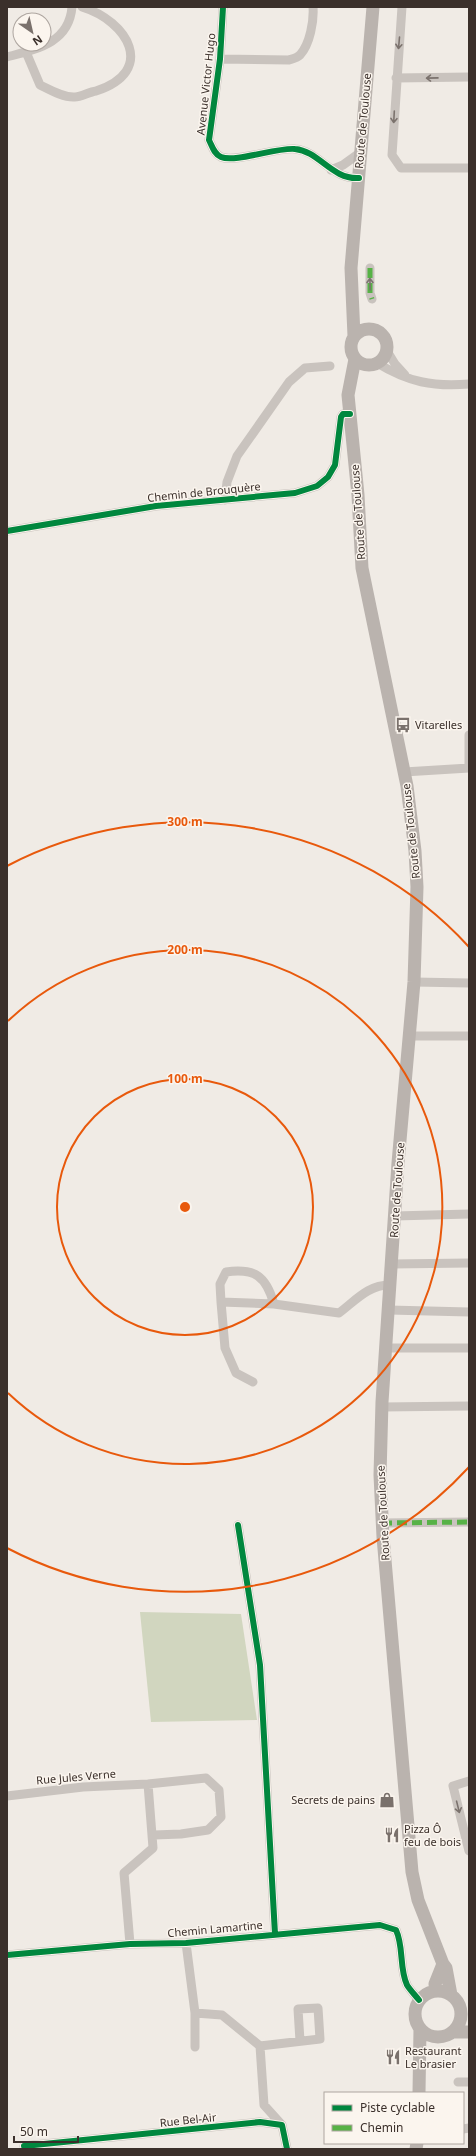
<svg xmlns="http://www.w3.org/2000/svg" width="476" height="2156" font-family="'Noto Sans',sans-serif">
<rect width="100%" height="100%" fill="#f0ebe5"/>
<!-- green -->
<path fill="#d1d6bf" d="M140 1612 241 1614 257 1720 151 1722Z"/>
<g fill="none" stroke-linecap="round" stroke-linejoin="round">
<!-- minor -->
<path stroke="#c9c3be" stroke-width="9" d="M223 7 220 59 209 140C212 146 214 154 221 157 235 163 278 147 295 149 319 151 332 180 359 178
M402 7 392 155 401 168H469
M26 52 40 85C50 90 64 98 75 97 81 97 89 92 96 91 157 71 128 21 82 7
M7 57C37 49 69 43 72 7
M220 59 289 60C292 59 297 58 300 55 310 44 314 21 313 7
M396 78 469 77
M331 170 343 165 361 152
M370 268V293L372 299
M387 351 395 364 405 375
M377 363C408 382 433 387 469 384
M225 500 227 482 237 456 289 382 305 368 330 366
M7 531 156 506 295 493 317 486 328 477 335 465 341 417 343 414H350
M469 768V735
M404 772 469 768
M414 982 469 983
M410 1036H469
M395 1216 469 1214
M392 1264 469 1263
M221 1302 220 1284 226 1272C255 1268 266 1276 274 1304
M389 1310 469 1312
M386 1348H469
M253 1382 236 1373 225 1348 221 1302 274 1304 339 1313C355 1301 369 1284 391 1285
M382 1407 469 1406
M382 1523 469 1522
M238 1525 260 1665 275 1934
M469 1781 453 1786 469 1851
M7 1796 83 1787 148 1784 206 1778 219 1790 221 1817 208 1830 181 1834 154 1835
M186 1943 195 2013 222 2015 260 2046 264 2105 282 2125
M130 1944 124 1873 153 1848 148 1784
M7 1955 130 1944 186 1943 380 1925 396 1930C404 1947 399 1968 407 1985 410 1990 415 1995 419 2000
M195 2013V2047
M260 2046 320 2039 318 2008 298 2009 300 2041
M458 2082H469
M463 2129 469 2128
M24 2146 260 2122 282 2125 287 2149"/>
<!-- secondary -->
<path stroke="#bab3ae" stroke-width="13" d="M351 347a18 18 0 1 1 36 0a18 18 0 1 1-36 0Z
M354 336 351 268 373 7
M355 359 348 395 358 495 362 568 407 786 415 851 417 887 414 982 398 1163 382 1402 380 1475 383 1537 412 1872 418 1900 443 1964 446 1968 451 1995
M415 2014a23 23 0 1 1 46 0a23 23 0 1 1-46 0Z
M436 1991 435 1984 443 1964
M452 2032H469
M419 2093 420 2029
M416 2149 417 2143"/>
<!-- quiet -->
<path stroke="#57b246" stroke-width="5" stroke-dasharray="10 5" stroke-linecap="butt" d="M370 268V293L372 299
M382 1523 469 1522"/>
<defs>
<path id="cycleway" d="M223 7 220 59 209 140C212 146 214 154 221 157 235 163 278 147 295 149 319 151 332 180 359 178
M7 531 156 506 295 493 317 486 328 477 335 465 341 417 343 414H350
M238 1525 260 1665 275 1934
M7 1955 130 1944 186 1943 380 1925 396 1930C404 1947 399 1968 407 1985 410 1990 415 1995 419 2000
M24 2146 260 2122 282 2125 287 2149"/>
</defs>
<!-- cycleway casing -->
<use href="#cycleway" stroke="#fbf5ee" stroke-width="8"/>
<!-- cycleway -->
<use href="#cycleway" stroke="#00873e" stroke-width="6"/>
</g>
<!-- one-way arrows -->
<defs><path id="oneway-shaft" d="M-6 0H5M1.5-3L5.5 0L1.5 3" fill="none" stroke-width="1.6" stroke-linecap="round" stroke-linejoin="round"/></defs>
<g stroke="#7b726d">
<use href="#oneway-shaft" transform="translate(399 43) rotate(95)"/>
<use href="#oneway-shaft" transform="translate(432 78) rotate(179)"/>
<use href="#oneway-shaft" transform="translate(394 117) rotate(93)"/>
<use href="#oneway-shaft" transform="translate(370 284) rotate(-91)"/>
<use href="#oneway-shaft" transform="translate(458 1807) rotate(76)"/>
</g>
<!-- distance rings -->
<g fill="none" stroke="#e8590c" stroke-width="2">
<circle cx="185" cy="1207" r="128"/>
<path d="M8 1021A257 257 0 1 1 8 1393"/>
<path d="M469 1467A385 385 0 0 1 7 1548M7 866A385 385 0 0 1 469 947"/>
</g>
<!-- icons -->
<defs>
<symbol id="bus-bare" viewBox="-9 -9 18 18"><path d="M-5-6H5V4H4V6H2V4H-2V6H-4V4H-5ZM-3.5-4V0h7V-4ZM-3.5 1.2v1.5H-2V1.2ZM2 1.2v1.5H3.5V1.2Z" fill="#7a716c" stroke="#fbf5ee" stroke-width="2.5" paint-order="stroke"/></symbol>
<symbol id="shop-bare" viewBox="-9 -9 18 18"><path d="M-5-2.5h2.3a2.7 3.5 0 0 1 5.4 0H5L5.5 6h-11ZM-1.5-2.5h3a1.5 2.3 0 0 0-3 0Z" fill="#7a716c" stroke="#fbf5ee" stroke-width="2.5" paint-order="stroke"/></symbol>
<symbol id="restaurant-bare" viewBox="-9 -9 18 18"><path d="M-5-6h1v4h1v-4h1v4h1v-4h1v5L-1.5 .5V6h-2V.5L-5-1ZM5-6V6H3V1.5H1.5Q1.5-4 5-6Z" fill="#7a716c" stroke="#fbf5ee" stroke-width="2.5" paint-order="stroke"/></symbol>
</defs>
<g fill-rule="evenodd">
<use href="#bus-bare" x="392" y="714" width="22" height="22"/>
<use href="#shop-bare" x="376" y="1789" width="22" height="22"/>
<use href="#restaurant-bare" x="381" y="1824" width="22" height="22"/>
<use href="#restaurant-bare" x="382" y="2046" width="22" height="22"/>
</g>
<g text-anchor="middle" stroke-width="3" stroke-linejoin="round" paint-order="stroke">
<!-- street labels -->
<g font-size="11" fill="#3b302b" stroke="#fbf5ee">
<text transform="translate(206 84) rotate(-84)" y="4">Avenue Victor Hugo</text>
<text transform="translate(363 121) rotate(-85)" y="4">Route de Toulouse</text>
<text transform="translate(204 492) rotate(-6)" y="4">Chemin de Brouquère</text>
<text transform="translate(358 512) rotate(-94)" y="4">Route de Toulouse</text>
<text transform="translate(411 831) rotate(-96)" y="4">Route de Toulouse</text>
<text transform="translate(397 1190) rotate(-86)" y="4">Route de Toulouse</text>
<text transform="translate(383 1513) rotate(-93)" y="4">Route de Toulouse</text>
<text transform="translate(76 1777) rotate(-5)" y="4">Rue Jules Verne</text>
<text transform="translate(215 1929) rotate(-5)" y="4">Chemin Lamartine</text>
<text transform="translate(188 2120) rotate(-6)" y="4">Rue Bel-Air</text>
</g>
<!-- poi labels -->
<g font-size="11" fill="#3b302b" stroke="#fbf5ee" text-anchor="start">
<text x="415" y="729">Vitarelles</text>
<text x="375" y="1804" text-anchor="end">Secrets de pains</text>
<text x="404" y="1833">Pizza Ô<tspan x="404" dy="13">feu de bois</tspan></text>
<text x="405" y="2055">Restaurant<tspan x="405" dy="13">Le brasier</tspan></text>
</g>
</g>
<circle cx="185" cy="1207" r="6" fill="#e8590c" stroke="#fbf5ee" stroke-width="2"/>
<g font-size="12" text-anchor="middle" font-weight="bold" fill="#e8590c" stroke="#fbf5ee" stroke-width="3" stroke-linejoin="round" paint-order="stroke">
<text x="185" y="826">300 m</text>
<text x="185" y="954">200 m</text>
<text x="185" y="1083">100 m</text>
</g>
<!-- border -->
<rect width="476" height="2156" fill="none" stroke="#3b302b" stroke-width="16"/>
<!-- legend -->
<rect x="324" y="2092" width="140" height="52" fill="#fbf5ee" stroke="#aea6a0"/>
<rect x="332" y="2105" width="20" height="6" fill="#00873e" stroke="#aea6a0"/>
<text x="360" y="2112" font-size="12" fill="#3b302b">Piste cyclable</text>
<rect x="332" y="2125" width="20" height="6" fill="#57b246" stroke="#aea6a0"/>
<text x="360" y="2132" font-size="12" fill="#3b302b">Chemin</text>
<!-- north arrow -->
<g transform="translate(32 32) rotate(146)"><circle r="19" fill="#fbf5ee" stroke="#aea6a0"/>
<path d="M0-3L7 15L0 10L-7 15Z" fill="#7a716c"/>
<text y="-6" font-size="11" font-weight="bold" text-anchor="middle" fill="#3b302b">N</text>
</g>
<!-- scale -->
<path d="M14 2136v6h64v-6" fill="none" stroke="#3b302b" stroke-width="2"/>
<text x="20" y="2136" font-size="12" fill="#3b302b" stroke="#fbf5ee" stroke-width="3" paint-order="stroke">50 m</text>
</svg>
